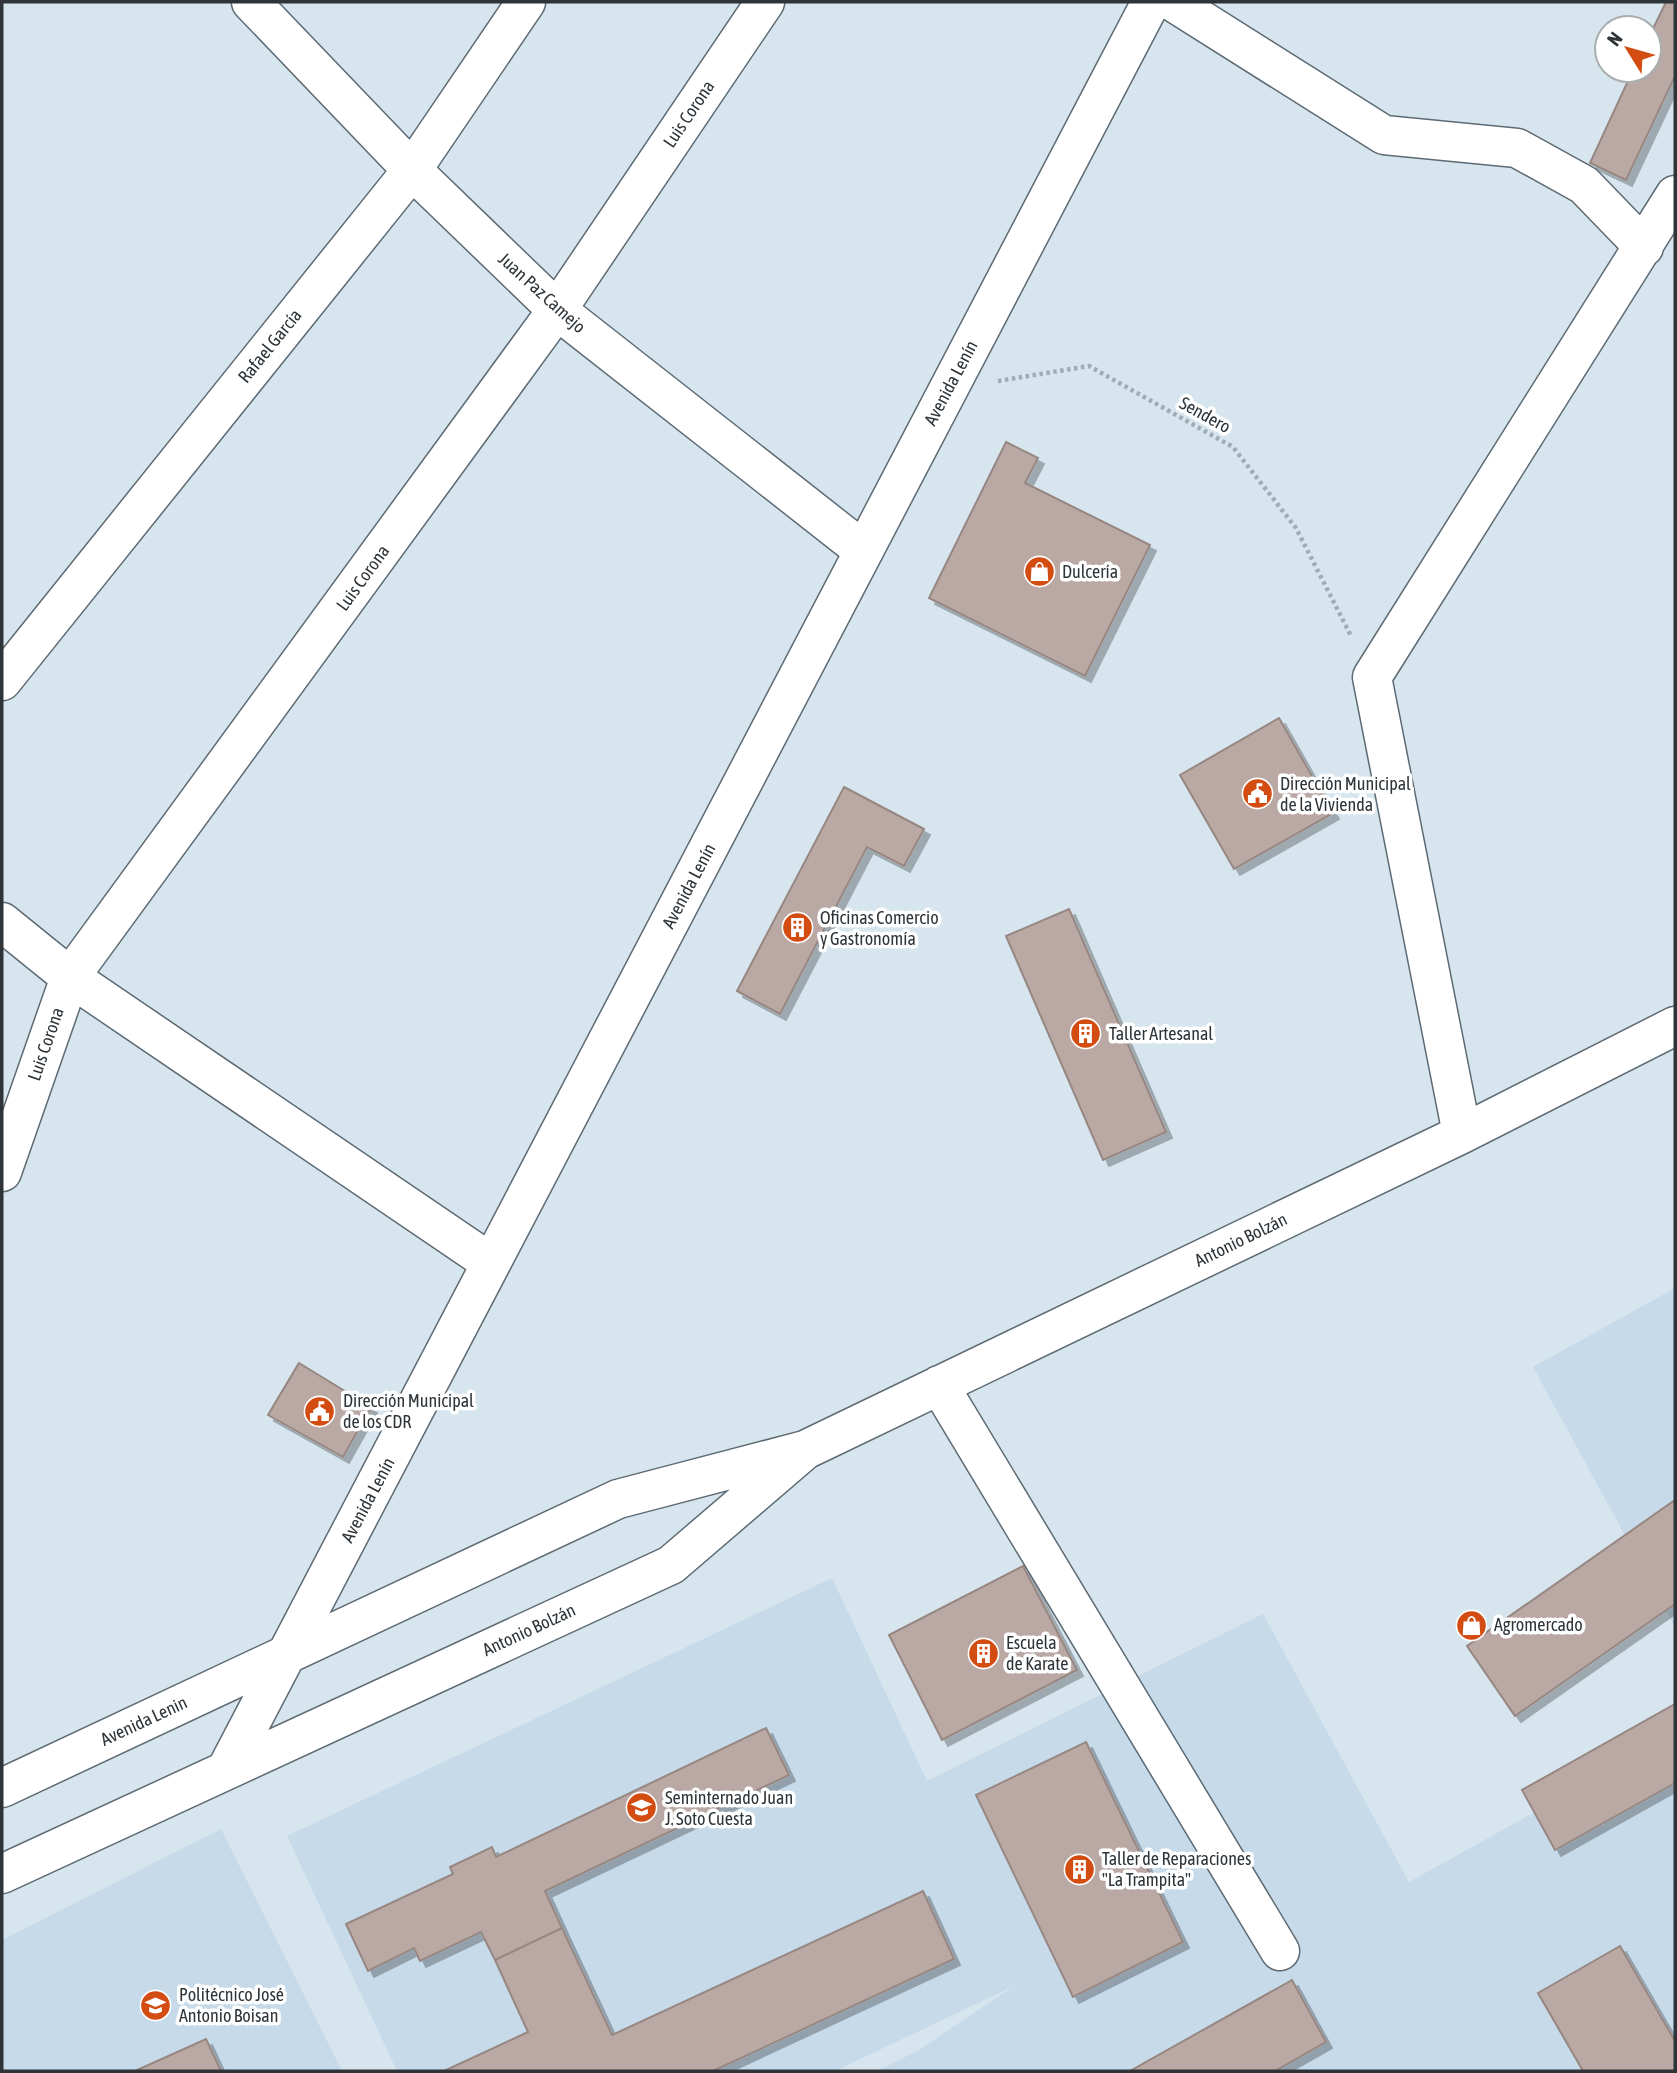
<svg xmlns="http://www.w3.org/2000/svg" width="1677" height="2073" font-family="'Asap Condensed',sans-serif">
<defs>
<filter id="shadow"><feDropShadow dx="6" dy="6" stdDeviation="0" flood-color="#0004"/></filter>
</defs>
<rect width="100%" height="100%" fill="#d7e5ef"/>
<!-- built -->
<path fill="#c6dae9" d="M1675 1288V1627L1533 1367Z
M832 1578 927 1781 1263 1614 1409 1882 1675 1734V2071H877L919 2050 1014 1986 835 2071H397L287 1836Z
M221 1829 342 2071H2V1940Z"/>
<!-- building -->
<path fill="#b9a8a3" stroke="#978782" stroke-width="2" filter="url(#shadow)" d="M1666 2H1675V76L1626 180 1590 163 1633 70H1649V37Z
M1006 442 1038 458 1025 483 1150 545 1085 676 929 598Z
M1279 718 1333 813 1234 869 1180 775Z
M844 787 924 829 904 866 867 847 780 1014 737 991Z
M1069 909 1166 1132 1103 1160 1006 936Z
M299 1363 371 1407 343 1457 268 1415Z
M1675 1500V1604L1515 1716 1467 1646Z
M1023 1566 1077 1670 942 1740 889 1635Z
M1675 1704V1783L1555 1850 1522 1790Z
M766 1728 789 1775 545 1891 562 1928 495 1960 481 1932 420 1961 414 1948 368 1971 346 1924 453 1874 450 1867 492 1847 496 1857Z
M1086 1742 1183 1942 1073 1997 976 1795Z
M923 1891 954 1959 713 2071H444L528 2032 495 1960 562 1928 612 2035Z
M1620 1946 1675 2041V2071H1583L1538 1993Z
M1292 1980 1326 2042 1275 2071H1130Z
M206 2039 221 2071H135Z"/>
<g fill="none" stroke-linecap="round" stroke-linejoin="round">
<defs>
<path id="minor" d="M251 2 412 170 557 310 864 551
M1173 2 1384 135 1517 148 1584 185 1644 247
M2 681 412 170 526 2
M2 922 70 977 491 1263
M1462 1134 1372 677 1675 195
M2 1172 70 977 557 310 765 2
M939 1385 1280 1951
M805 1450 1462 1134 1675 1026
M226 1770 1151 2
M2 1788 618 1499 805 1450 671 1565 2 1874"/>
</defs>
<!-- minor casing -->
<use href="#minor" stroke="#5d6a73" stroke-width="41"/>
<!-- path -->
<path stroke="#a0acb4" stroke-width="4.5" stroke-dasharray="3.5 3.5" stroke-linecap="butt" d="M998 381 1089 366 1233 447 1296 528 1351 636"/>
<!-- minor -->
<use href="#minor" stroke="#fff" stroke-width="38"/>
</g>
<!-- icons -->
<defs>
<symbol id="shop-disc" viewBox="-11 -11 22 22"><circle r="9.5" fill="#d34d13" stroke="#fff"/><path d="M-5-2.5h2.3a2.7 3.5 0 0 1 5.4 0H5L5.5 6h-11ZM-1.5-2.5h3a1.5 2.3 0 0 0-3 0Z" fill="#fff"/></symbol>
<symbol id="civic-disc" viewBox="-11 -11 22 22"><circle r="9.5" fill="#d34d13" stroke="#fff"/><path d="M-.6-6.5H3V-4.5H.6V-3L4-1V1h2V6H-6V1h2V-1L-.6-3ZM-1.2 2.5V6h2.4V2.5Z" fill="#fff"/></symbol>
<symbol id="building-disc" viewBox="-11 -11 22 22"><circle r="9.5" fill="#d34d13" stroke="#fff"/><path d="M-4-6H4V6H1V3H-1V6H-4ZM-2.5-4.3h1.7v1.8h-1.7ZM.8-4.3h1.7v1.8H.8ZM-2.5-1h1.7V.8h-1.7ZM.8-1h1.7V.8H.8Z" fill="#fff"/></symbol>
<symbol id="school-disc" viewBox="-11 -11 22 22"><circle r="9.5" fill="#d34d13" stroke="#fff"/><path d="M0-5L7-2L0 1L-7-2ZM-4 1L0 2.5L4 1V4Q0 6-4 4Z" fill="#fff"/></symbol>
<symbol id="university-disc" viewBox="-11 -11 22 22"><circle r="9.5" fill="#d34d13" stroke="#fff"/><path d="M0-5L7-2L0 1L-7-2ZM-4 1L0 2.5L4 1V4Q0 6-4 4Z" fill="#fff"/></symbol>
</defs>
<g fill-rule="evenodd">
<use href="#shop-disc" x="1022" y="554" width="35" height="35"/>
<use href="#civic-disc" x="1240" y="776" width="35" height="35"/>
<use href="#building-disc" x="780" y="910" width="35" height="35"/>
<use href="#building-disc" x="1068" y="1016" width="35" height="35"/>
<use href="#civic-disc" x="302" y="1394" width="35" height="35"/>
<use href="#shop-disc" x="1454" y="1608" width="35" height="35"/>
<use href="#building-disc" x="966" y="1636" width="35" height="35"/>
<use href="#school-disc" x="624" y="1790" width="35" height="35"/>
<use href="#building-disc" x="1062" y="1852" width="35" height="35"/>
<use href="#university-disc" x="138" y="1988" width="35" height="35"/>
</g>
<g text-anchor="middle" stroke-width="7" stroke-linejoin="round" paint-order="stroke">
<!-- street labels -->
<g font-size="18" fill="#2e3438" stroke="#fff">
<text transform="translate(689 114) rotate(-56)" y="6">Luis Corona</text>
<text transform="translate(542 293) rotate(42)" y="6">Juan Paz Camejo</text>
<text transform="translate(270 346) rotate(-51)" y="6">Rafael García</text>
<text transform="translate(951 383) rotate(-62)" y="6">Avenida Lenín</text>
<text transform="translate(1205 415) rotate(29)" y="6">Sendero</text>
<text transform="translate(363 578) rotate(-54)" y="6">Luis Corona</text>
<text transform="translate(689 886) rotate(-62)" y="6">Avenida Lenín</text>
<text transform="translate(46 1044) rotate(-71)" y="6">Luis Corona</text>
<text transform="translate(1241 1240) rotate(-26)" y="6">Antonio Bolzán</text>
<text transform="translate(368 1500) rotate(-62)" y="6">Avenida Lenín</text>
<text transform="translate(529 1630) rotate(-25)" y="6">Antonio Bolzán</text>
<text transform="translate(144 1721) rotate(-25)" y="6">Avenida Lenin</text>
</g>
<!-- poi labels -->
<g font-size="18" fill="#2e3438" stroke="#fff" text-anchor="start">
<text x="1062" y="578">Dulcería</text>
<text x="1280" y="790">Dirección Municipal<tspan x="1280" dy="21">de la Vivienda</tspan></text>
<text x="820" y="924">Oficinas Comercio<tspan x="820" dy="21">y Gastronomía</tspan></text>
<text x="1109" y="1040">Taller Artesanal</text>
<text x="343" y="1407">Dirección Municipal<tspan x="343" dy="21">de los CDR</tspan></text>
<text x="1494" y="1631">Agromercado</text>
<text x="1006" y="1649">Escuela<tspan x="1006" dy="21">de Karate</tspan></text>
<text x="665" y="1804">Seminternado Juan<tspan x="665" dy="21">J. Soto Cuesta</tspan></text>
<text x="1102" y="1865">Taller de Reparaciones<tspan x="1102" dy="21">"La Trampita"</tspan></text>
<text x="179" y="2001">Politécnico José<tspan x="179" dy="21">Antonio Boisan</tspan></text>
</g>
</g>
<!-- border -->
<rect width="1677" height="2073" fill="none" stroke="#2e3438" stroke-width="7"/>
<!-- north arrow -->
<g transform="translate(1628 49) rotate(307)"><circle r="33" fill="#ffffff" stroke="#abaeaf" stroke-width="2"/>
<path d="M0-5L12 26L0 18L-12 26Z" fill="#d34d13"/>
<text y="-10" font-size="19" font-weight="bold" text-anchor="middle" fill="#2e3438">N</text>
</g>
</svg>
